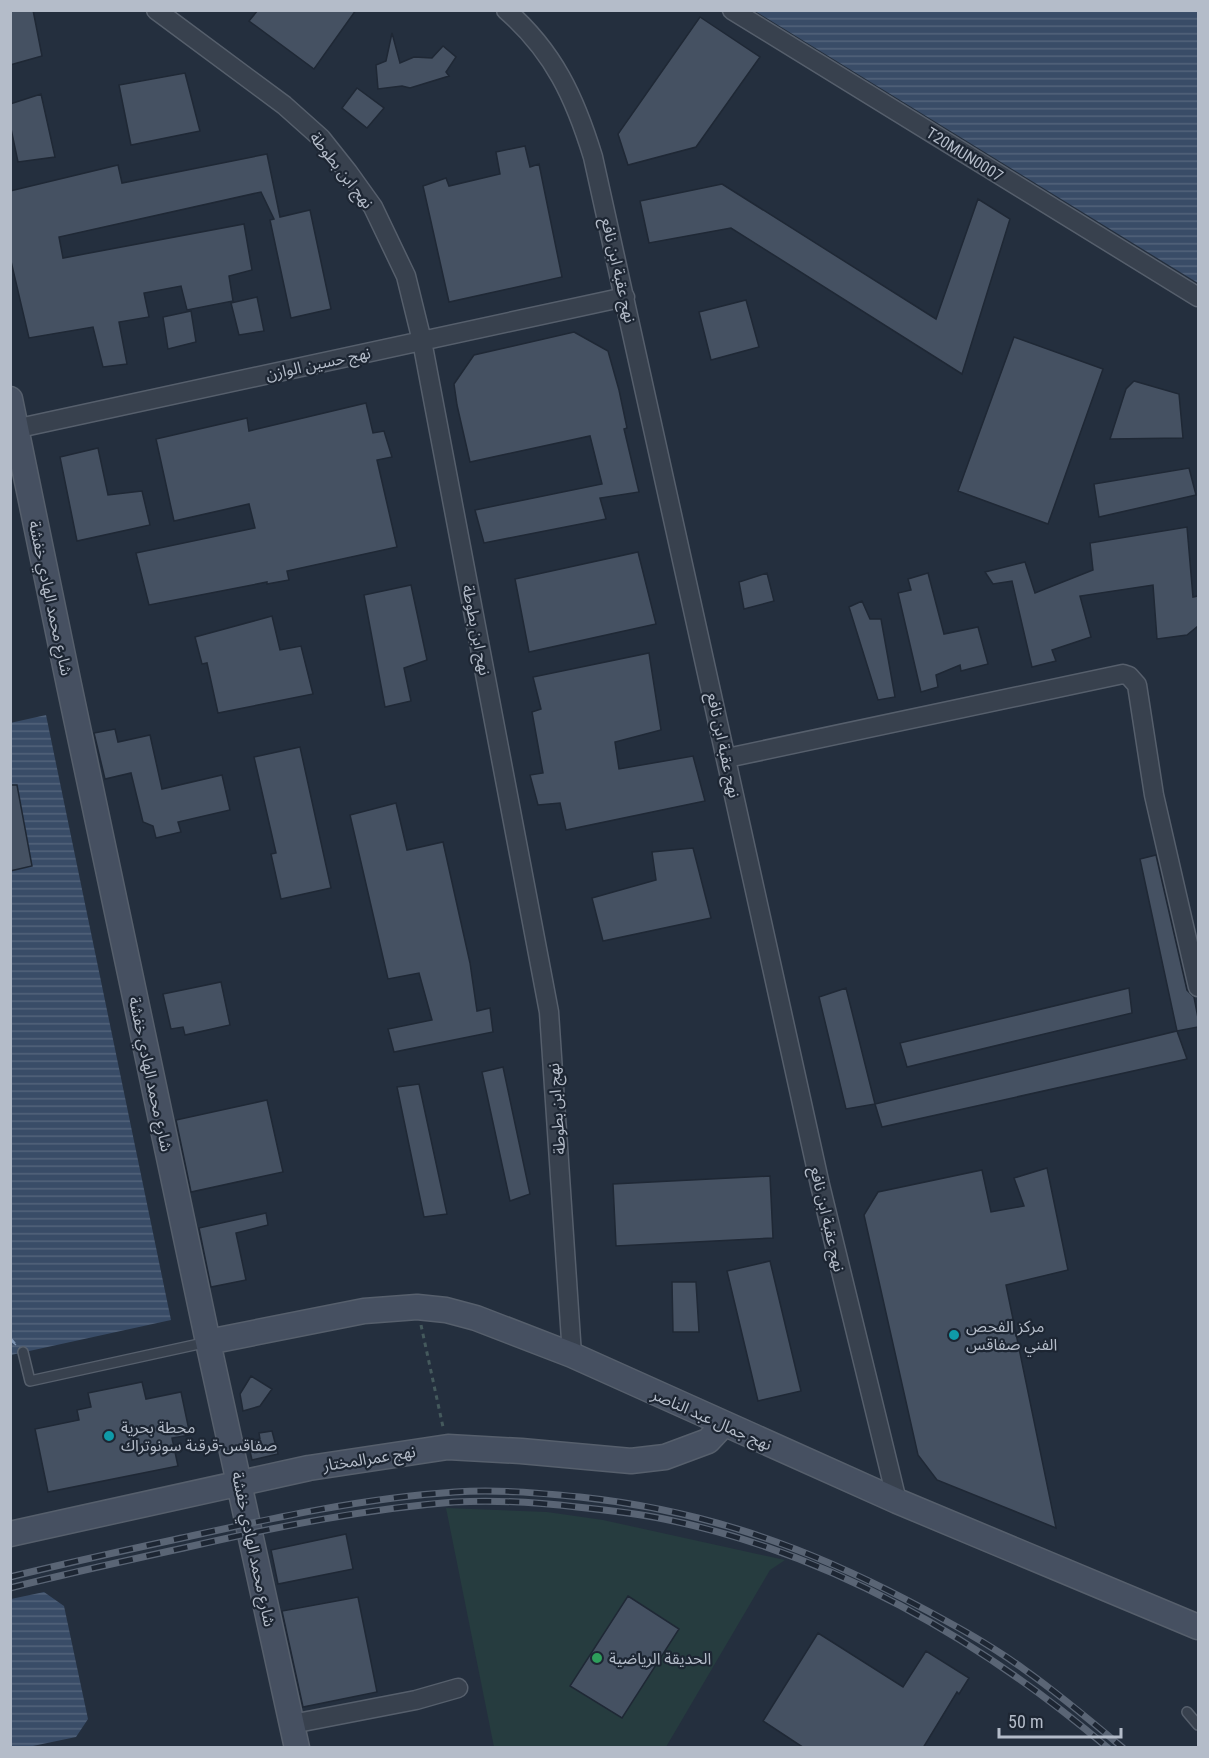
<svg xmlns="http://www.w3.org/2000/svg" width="1209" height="1758" font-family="'Roboto Condensed','Noto Sans Arabic',sans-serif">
<defs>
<pattern id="water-rules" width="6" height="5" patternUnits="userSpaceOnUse" patternTransform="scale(1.5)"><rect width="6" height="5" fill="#394c67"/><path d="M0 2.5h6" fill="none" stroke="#53647b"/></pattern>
</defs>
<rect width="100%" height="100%" fill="#242f3e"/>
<!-- green -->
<path fill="#263c3f" d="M446 1508 547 1512 603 1520 785 1560 770 1570 666 1747H494Z"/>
<!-- water -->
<path fill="url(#water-rules)" d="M755 11H1198V283Z
M46 715 171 1320 11 1355 10 723Z
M44 1592 64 1606 88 1719 76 1737 28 1747H11V1599Z"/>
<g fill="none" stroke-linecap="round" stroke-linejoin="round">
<!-- ferry -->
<path stroke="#7c92b1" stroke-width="1.5" stroke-dasharray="8 6" stroke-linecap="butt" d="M10 1337 20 1349
M10 1340 16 1345"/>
</g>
<!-- building -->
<path fill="#455162" stroke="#1f2835" stroke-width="1.5" d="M10 10H33L42 56 10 65Z
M258 10H356L314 69 249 21Z
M700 17 760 57 696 147 628 165 618 134Z
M392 33 400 63 414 57 432 58 443 46 456 57 446 72 449 76 410 88 402 86 378 89 376 65 386 61Z
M185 73 200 131 131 145 119 85Z
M357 88 384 108 367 128 342 108Z
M41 94 55 157 18 162 10 124V104Z
M525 146 530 167 539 164 562 277 449 302 423 186 446 178 449 186 500 174 496 152Z
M267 154 280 217 310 210 331 309 291 318 270 220 274 219 261 192 59 237 63 258 244 224 252 270 229 276 233 301 187 310 181 286 144 293 149 317 119 322 127 364 103 367 93 327 29 338 10 257V191L118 165 122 183Z
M722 184 936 319 978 199 1010 219 962 374 731 228 649 243 640 201Z
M257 297 264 331 239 335 231 303Z
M746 300 759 347 711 360 699 312Z
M191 311 196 342 168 349 163 317Z
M574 332 608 351 619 390 627 428 624 429 639 492 600 498 606 519 484 543 475 510 602 484 590 436 470 462 457 405 454 384 474 355Z
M1014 337 1103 369 1048 524 958 491Z
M1134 381 1179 394 1183 438 1110 439 1126 389Z
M366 403 373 433 384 431 392 457 377 460 397 547 287 571 289 580 267 584V582L149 605 136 553 255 528 249 504 174 521 156 439 247 418 249 431Z
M98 448 108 495 142 491 150 525 77 541 60 457Z
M1189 468 1196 495 1099 517 1094 484Z
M1187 527 1193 597 1198 596V626L1187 635 1157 639 1153 585 1080 596 1091 637 1052 650 1056 661 1032 667 1012 581 993 584 985 572 1025 562 1035 593 1093 570 1090 543Z
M638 552 656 624 529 652 515 579Z
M767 573 774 601 744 609 739 582Z
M928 573 944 634 978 627 988 664 961 671 960 665 936 675 938 687 921 692 898 593 911 590 908 579Z
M411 585 427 660 404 668 411 701 385 707 364 595Z
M862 601 870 619H881L895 697 878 700 849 607Z
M272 616 280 650 301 646 313 694 218 713 207 663 202 664 195 637Z
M649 653 661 730 615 742 619 769 693 756 705 801 566 830 560 803 538 805 530 775 543 773 532 712 541 709 533 677Z
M115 729 118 742 150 735 162 789 222 775 230 810 178 822 181 832 156 838 153 826 143 822 131 773 105 779 94 733Z
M300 747 331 888 281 899 271 854 276 853 254 757Z
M10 785H17L32 866 10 871Z
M396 803 407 850 443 842 470 963 477 1011 490 1008 493 1032 394 1052 388 1029 432 1020 419 973 388 979 350 815Z
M693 848 711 918 603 941 592 898 656 880 652 852Z
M1156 855 1187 990 1194 997 1198 1018V1027L1177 1031 1140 859Z
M221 982 230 1025 185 1035 183 1027 171 1029 163 994Z
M846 988 875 1104 846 1109 819 997Z
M1129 988 1132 1013 907 1067 900 1043Z
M1177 1031 1187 1059 882 1127 875 1104Z
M503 1067 530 1194 510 1201 482 1072Z
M419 1084 447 1214 424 1217 397 1087Z
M267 1100 283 1172 191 1192 176 1120Z
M1047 1168 1068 1270 1006 1285 1056 1528 937 1480 918 1455 864 1215 878 1192 982 1170 991 1212 1024 1206 1014 1178Z
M770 1176 773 1238 616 1246 613 1184Z
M266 1213 268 1225 236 1233 246 1280 211 1287 199 1228Z
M770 1261 801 1391 758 1401 727 1271Z
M672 1282H696L699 1332H673Z
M251 1376 272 1389 260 1406 243 1411 240 1394Z
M142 1382 146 1399 181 1392 190 1435 172 1438 178 1466 48 1492 35 1429 79 1420 77 1410 91 1407 88 1393Z
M272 1431 278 1454 252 1460 248 1442 260 1439 259 1433Z
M346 1534 353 1569 278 1584 271 1550Z
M628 1596 679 1629 622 1718 570 1686Z
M358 1597 377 1692 303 1707 282 1611Z
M818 1633 903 1687 926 1651 969 1678 959 1694 957 1692 923 1748H804L763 1721Z"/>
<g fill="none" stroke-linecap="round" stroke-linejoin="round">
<defs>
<path id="lane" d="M23 1352 30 1381 208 1342
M1187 1712 1198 1725"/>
<path id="street" d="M156 10 284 105 321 138 348 172 373 207 406 276 422 341 549 1012 572 1355
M506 10C554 52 575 98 593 157L820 1185 897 1501
M732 10 1198 297
M10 430 625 297
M727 758 1123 674 1129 676 1137 685 1154 795 1198 987
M292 1724 416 1700 458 1688"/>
<path id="secondary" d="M10 399 69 685 208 1342 297 1748
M208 1342 364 1311 417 1307 446 1310 476 1318 572 1355 897 1501 1198 1627
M10 1534 309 1468 448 1447 521 1451 631 1461 665 1457 708 1441 723 1425"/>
</defs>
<!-- lane casing -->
<use href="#lane" stroke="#565f6c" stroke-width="12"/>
<!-- street casing -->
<use href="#street" stroke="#565f6c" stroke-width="21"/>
<!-- secondary casing -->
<use href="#secondary" stroke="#565f6c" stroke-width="27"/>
<!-- path -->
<path stroke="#44595c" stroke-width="3" stroke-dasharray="4.5 4.5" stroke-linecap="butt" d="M421 1325 443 1427"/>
<!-- lane -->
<use href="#lane" stroke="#38414e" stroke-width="9"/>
<!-- street -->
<use href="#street" stroke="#38414e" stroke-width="18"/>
<!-- secondary -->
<use href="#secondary" stroke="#465061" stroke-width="24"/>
<defs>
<path id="rail" d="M10 1577C70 1562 131 1549 191 1536 278 1517 365 1498 455 1492 496 1489 539 1493 580 1497 701 1510 799 1544 907 1600 947 1621 988 1643 1025 1670 1059 1694 1091 1721 1123 1748
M10 1588C69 1573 129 1560 188 1547 276 1527 364 1509 454 1502 494 1500 536 1502 577 1507 606 1510 635 1513 664 1519 828 1552 981 1640 1108 1748"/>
</defs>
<!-- rail casing -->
<use href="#rail" stroke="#5a6575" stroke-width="7"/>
<!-- rail -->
<use href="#rail" stroke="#1d2633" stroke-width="4.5" stroke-dasharray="14" stroke-linecap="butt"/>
</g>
<!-- markers -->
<g fill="#0f9aa8" stroke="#1d2633" stroke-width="2">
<circle cx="954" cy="1335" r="6"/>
<circle cx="109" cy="1436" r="6"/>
</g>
<circle fill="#2e9e5b" stroke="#1d2633" stroke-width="2" cx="597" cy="1658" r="6"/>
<g text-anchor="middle" stroke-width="4.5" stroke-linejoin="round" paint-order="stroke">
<!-- street labels -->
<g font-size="16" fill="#b4bcc9" stroke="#1d2633">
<text transform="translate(965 154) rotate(32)" y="6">T20MUN0007</text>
<text transform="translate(342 170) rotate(52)" y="6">نهج ابن بطوطة</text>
<text transform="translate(619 270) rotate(77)" y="6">نهج عقبة ابن نافع</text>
<text transform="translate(318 363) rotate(-12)" y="6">نهج حسين الوازن</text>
<text transform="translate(51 598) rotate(78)" y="6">شارع محمد الهادي خفشة</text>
<text transform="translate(477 630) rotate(79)" y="6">نهج ابن بطوطة</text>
<text transform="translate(724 745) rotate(78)" y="6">نهج عقبة ابن نافع</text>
<text transform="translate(151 1074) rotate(78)" y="6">شارع محمد الهادي خفشة</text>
<text transform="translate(556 1109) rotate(-94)" y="6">نهج ابن بطوطة</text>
<text transform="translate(828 1219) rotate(77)" y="6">نهج عقبة ابن نافع</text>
<text transform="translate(712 1419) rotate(24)" y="6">نهج جمال عبد الناصر</text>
<text transform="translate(369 1458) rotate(-9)" y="6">نهج عمرالمختار</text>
<text transform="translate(254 1549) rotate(78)" y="6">شارع محمد الهادي خفشة</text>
</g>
<!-- poi labels -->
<g font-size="16" fill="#b4bcc9" stroke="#1d2633" text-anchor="start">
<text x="966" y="1332">مركز الفحص<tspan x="966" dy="18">الفني صفاقس</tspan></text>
<text x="121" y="1433">محطة بحرية<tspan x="121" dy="18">صفاقس-قرقنة سونوتراك</tspan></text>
<text x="609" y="1664">الحديقة الرياضية</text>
</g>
</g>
<!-- border -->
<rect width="1209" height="1758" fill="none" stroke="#b4bcc9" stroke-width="24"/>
<!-- scale -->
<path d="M999 1728v9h122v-9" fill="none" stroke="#b4bcc9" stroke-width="3"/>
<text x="1008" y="1728" font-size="18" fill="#b4bcc9" stroke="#1d2633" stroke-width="4.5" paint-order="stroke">50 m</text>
</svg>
